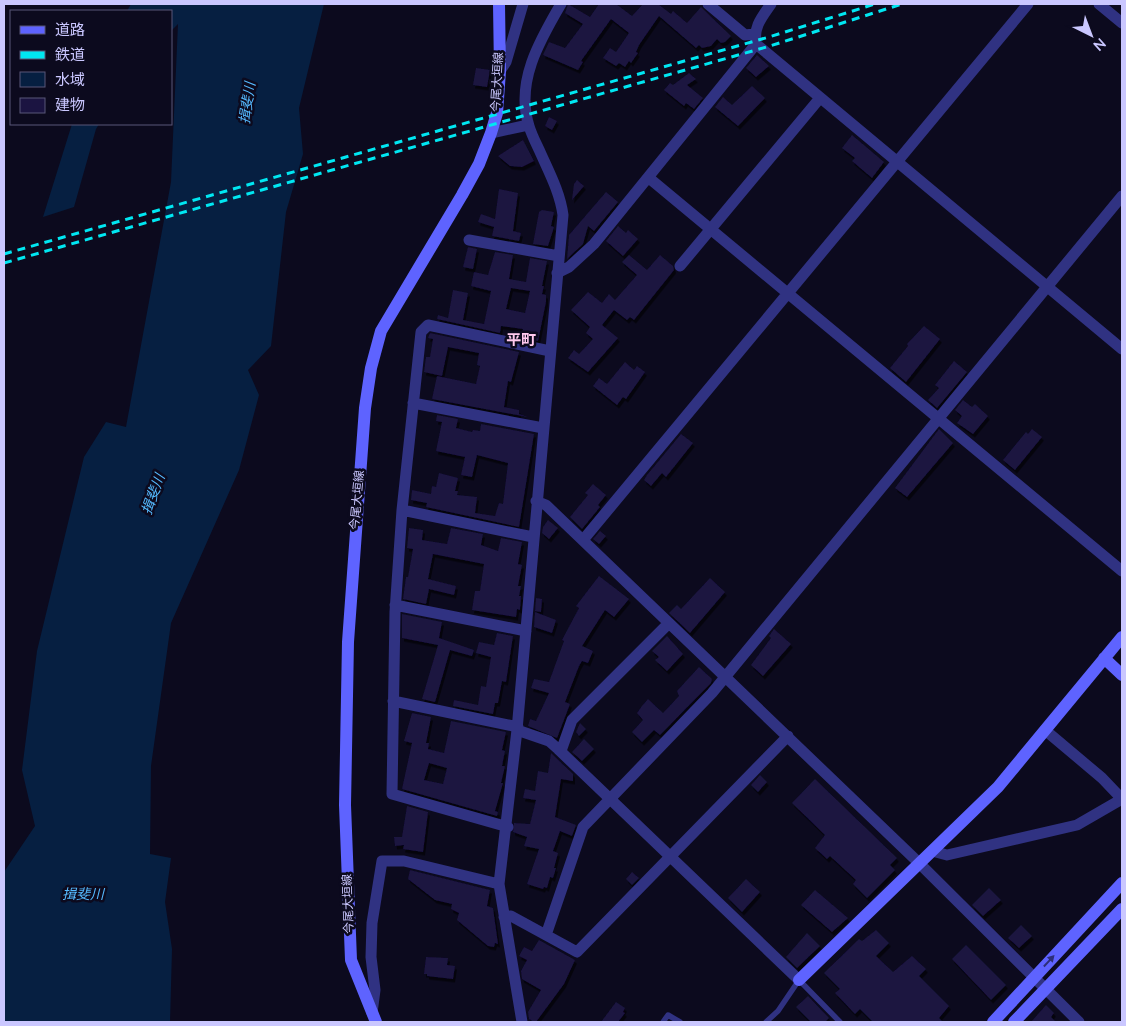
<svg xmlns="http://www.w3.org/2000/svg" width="1126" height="1026" font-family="Lato,'Noto Sans JP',sans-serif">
<defs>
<filter id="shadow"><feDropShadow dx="2" dy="3.5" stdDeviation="0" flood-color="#0009"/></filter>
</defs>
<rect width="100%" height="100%" fill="#0c0a1e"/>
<!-- water -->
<path fill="#061f41" d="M131 4H324L299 108 303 154 286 212 271 346 248 370 259 395 239 470 171 623 151 766 150 854 171 858 165 902 172 949 170 1022H4V872L35 826 22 770 37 651 84 457 106 422 126 427 171 182 178 24 171 31V11H127Z
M72 124H99L96 129 74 207 43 217Z"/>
<!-- building -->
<path fill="#1b1441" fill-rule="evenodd" filter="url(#shadow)" d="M568 4 590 17 599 4H616L632 16 643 4H658L671 14 673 11 687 23 701 7 731 36 725 42 721 43 717 39 711 46 702 48 699 45 696 48 659 16 639 45 636 52 638 53 631 63 629 61 625 67 619 63 616 66 603 58 610 48 616 52 629 33 611 19 581 61 583 62 578 70 543 55 549 42 565 48 583 24 565 13Z
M757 55 769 66 756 77 746 68Z
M476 68 490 70 487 87 473 85Z
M689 73 696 79 687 85 703 98 694 109 686 103 684 106 664 90 670 83 673 85Z
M752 86 765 98 738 126 715 107 723 97 732 105Z
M549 117 557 121 552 130 545 126Z
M852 135 884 162 872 178 852 161 855 158 842 148Z
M523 140 534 161 522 167 510 166 498 156Z
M577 180 584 186 572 200 574 184Z
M499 189 518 193 513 231 521 233 519 241 492 236 494 227 478 222 481 214 495 219Z
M606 192 618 202 594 231 588 226 583 244 567 259 569 235Z
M542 210 554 212 551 226 554 227 548 246 533 244 539 212Z
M618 226 626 233 628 230 638 239 623 256 606 241Z
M468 247 477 249 473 269 463 267Z
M495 252 513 255 509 279 526 282 530 258 547 261 542 286H544L542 294 546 295V302L538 341 521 337 523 329 501 326 500 333 437 319 438 315 448 318 453 290 468 293 463 320 484 324 491 291 471 286 474 272 488 275ZM511 288 530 291 525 313 506 309Z
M629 255 647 270 660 255 673 266 674 270 634 320 630 317 627 320 614 310 602 325 618 338 588 372 568 358 574 350 579 354 593 339 586 333 590 327 571 310 588 292 602 303 609 294 615 300 637 275 622 262Z
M924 326 940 339 906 382 890 368 908 346 907 344Z
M430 333 519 352 511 382 508 381 504 407 519 410V414L528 417 432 399 437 376 476 384 480 366 477 365 479 353 448 347 442 376 424 372 426 357H430L433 339 428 338Z
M954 361 967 372 937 408 928 400 939 388 935 385Z
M625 362 634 370 637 366 645 372 626 399 623 397 617 405 593 386 599 378 607 384Z
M963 400 972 407 975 404 988 416 973 434 957 423 962 416 955 410Z
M437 415 458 419 456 428 472 432 473 430 480 431 481 424 534 434 519 527 426 507 427 503 411 500 412 490 431 494 432 486 436 487 439 473 458 478 455 491H458L457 495 477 497 475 513 495 516 499 503 503 504 508 463 477 455 472 477 461 475 465 457 436 451 442 422 436 421Z
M939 429 953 443 907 497 895 488Z
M1032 429 1042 437 1015 470 1003 460 1026 432 1028 434Z
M681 434 693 443 666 477 662 473 651 486 644 480 647 475Z
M593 484 606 495 598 505 600 507 582 529 570 517 588 495 585 493Z
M548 520 558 528 549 539 542 533 543 527Z
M409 528 423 530 422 540 447 544 451 528 483 534 481 545 498 551 501 538 522 542 518 564 522 565 518 586H521L519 596H521L520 610 517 609 516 617 472 610 475 591H480L484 564 433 554 428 579 456 586 454 595 429 589 426 604 403 599 406 577H408L413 549 407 548Z
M600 531 606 536 599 544 593 539Z
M599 576 629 599 614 617 605 610 582 646 593 651 588 663 582 661 579 666 565 702 570 704 557 738 528 726 530 719 536 721 549 693 531 688 534 679 549 682 564 641 562 640 579 608 576 606Z
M710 578 725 592 690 633 669 613 677 605 681 609Z
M536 598 542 599 541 612 535 611Z
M535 612 556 620 552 633 534 627Z
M402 614 442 622 439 638 474 650 472 656 450 650 435 702 422 699 438 645 402 638Z
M774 629 791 644 763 676 751 665 771 638 769 636Z
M497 633 513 636 506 682 502 681 498 703H495L493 714 453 706 454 700 478 705 481 686 486 687 491 657 476 653 479 642 494 645Z
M667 636 683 654 667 671 655 660 659 657 652 651Z
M699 667 712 679 711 683 660 735 654 730 642 742 632 732 643 720 637 713 642 706 648 699 663 713 679 696 677 691Z
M412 713 431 717 426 743H429L428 749 444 753 451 721 506 732 502 750 505 751 502 766H505L501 783H503L495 811 498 812 497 816 402 789 412 743 404 741ZM429 763 447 768 443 784 424 780Z
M580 723 586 729 579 736 576 732Z
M584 739 594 749 582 761 572 752Z
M551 753 573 774V781L561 779 555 817 576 825 572 836 560 831 553 851 558 853 554 868H556L553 878 550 877 547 888 544 887 543 889 527 884 539 849 524 846 527 837 513 832 514 823 530 824 536 800 523 798 525 789 535 791 538 771 548 773Z
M760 775 767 782 758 792 751 785Z
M815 779 897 858 890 865 895 870 867 898 853 884 856 880 830 856 827 859 815 848 825 835 792 803Z
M407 806 428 812 423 852 403 849 404 845 395 846 394 837H402Z
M410 870 490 890 487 906 493 908 498 944 495 943 494 947 488 946 457 920 459 913 451 909 452 904 435 900 408 879Z
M632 872 639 878 632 885 626 879Z
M746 879 760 892 742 912 728 898Z
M989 888 1001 900 983 916 972 905Z
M815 890 848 918 832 932 801 905Z
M1021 925 1032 936 1019 948 1008 938Z
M876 930 889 943 876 956 893 972 912 956 926 969 919 976 949 1006 939 1018 943 1022H873L860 1009 855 1014 835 993 840 989 824 973 859 939 862 941Z
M807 933 820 946 797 968 786 957Z
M539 940 575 960 564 984 536 1022H534L529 1019 528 1012 541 990 522 979 521 971 527 960 519 956 524 947 532 951Z
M966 945 1006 985 991 1000 952 959Z
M426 957 448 958 447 965 455 966 453 979 427 976V974H424Z
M808 996 829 1018 825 1022H811L796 1007Z
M616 1002 625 1008 623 1012 625 1013 618 1022H601Z
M1046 1005 1054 1013 1051 1017 1056 1022H1031Z"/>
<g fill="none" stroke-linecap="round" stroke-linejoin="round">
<!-- lane -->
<path stroke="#303282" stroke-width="5.5" d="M663 1022 668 1015 680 1022
M766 1022 778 1011 799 980 840 1022"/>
<!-- street -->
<path stroke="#303282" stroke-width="11" d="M708 4 745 35 754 34
M771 4C762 17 753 27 756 44L1122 349
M1099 4 1122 23
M500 71 506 62 523 4
M491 133 528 125
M649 178 1122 571
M469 240 559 256
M680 266 820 98
M557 273 569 267 594 244 756 44
M413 403 543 428
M536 501 546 505 918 862 1079 1022
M402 510 533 537
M583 540 1028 4
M395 605 526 631
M393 701 518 727
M517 730 549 741 558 749 799 980
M1045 730 1102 778 1122 799
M561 751 572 720 669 623
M508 827 392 794 395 612 402 510 421 332 428 325 550 351
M932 851 947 855 1077 825 1122 799
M504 917 511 916 577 952 788 736
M546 935 583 827 712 693 1122 196
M372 1013 375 990 371 957 372 923 382 861H404L499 884
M522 1022 499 884 517 730 563 215C560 193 550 174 541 154 537 145 532 136 529 126 515 82 540 40 561 4"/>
<!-- secondary -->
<path stroke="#5e63ff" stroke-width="12" d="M1104 658 1122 675
M799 980 998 787 1122 637
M376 1022 351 960 345 805 348 642 365 408 371 368 381 331 462 195 479 164 491 133 497 113 500 71 499 4
M993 1022 1122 883
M1014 1022 1122 909"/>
<!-- rail -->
<path stroke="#00e7f2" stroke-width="3" stroke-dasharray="8 6" stroke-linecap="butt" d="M4 254 769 37 875 4
M4 263 770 46 902 4"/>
</g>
<!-- one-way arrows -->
<defs><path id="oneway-solid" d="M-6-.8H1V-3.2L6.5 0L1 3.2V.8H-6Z" transform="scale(1.25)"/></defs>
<use fill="#2d2e78" href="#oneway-solid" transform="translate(1049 961) rotate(-47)"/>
<g text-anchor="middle" stroke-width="5" stroke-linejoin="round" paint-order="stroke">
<!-- street labels -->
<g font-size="12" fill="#cac7ff" stroke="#0c0a1e">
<text transform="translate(497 82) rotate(-87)" y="4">今尾大垣線</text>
<text transform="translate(357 500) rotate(-85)" y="4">今尾大垣線</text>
<text transform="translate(348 904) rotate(-92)" y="4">今尾大垣線</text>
</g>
<!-- water labels -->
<g font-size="14" font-style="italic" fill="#55baff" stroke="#0c0a1e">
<text transform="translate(247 103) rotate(-82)" y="5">揖斐川</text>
<text transform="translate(153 494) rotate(-70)" y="5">揖斐川</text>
<text x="83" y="899">揖斐川</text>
</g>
<!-- quarter labels -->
<g font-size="15" font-weight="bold" fill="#ffc9ee" stroke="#0c0a1e">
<text x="521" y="345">平町</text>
</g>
</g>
<!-- border -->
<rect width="1126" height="1026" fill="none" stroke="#cac7ff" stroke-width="10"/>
<!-- legend -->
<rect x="10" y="10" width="162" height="115" fill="#0c0a1e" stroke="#585678"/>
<rect x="20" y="26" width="25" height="8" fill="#5e63ff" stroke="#585678"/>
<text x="55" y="35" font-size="15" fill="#cac7ff">道路</text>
<rect x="20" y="51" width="25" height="8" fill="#00e7f2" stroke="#585678"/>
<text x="55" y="60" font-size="15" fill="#cac7ff">鉄道</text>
<rect x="20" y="72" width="25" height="15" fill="#061f41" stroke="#585678"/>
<text x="55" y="85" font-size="15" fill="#cac7ff">水域</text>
<rect x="20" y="98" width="25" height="15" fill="#1b1441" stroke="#585678"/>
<text x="55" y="110" font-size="15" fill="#cac7ff">建物</text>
<!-- north arrow -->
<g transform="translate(1091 35) rotate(138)" stroke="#0c0a1e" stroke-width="4" paint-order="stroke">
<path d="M0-4L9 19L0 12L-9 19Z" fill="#cac7ff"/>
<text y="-8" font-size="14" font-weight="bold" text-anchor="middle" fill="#cac7ff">N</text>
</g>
</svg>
